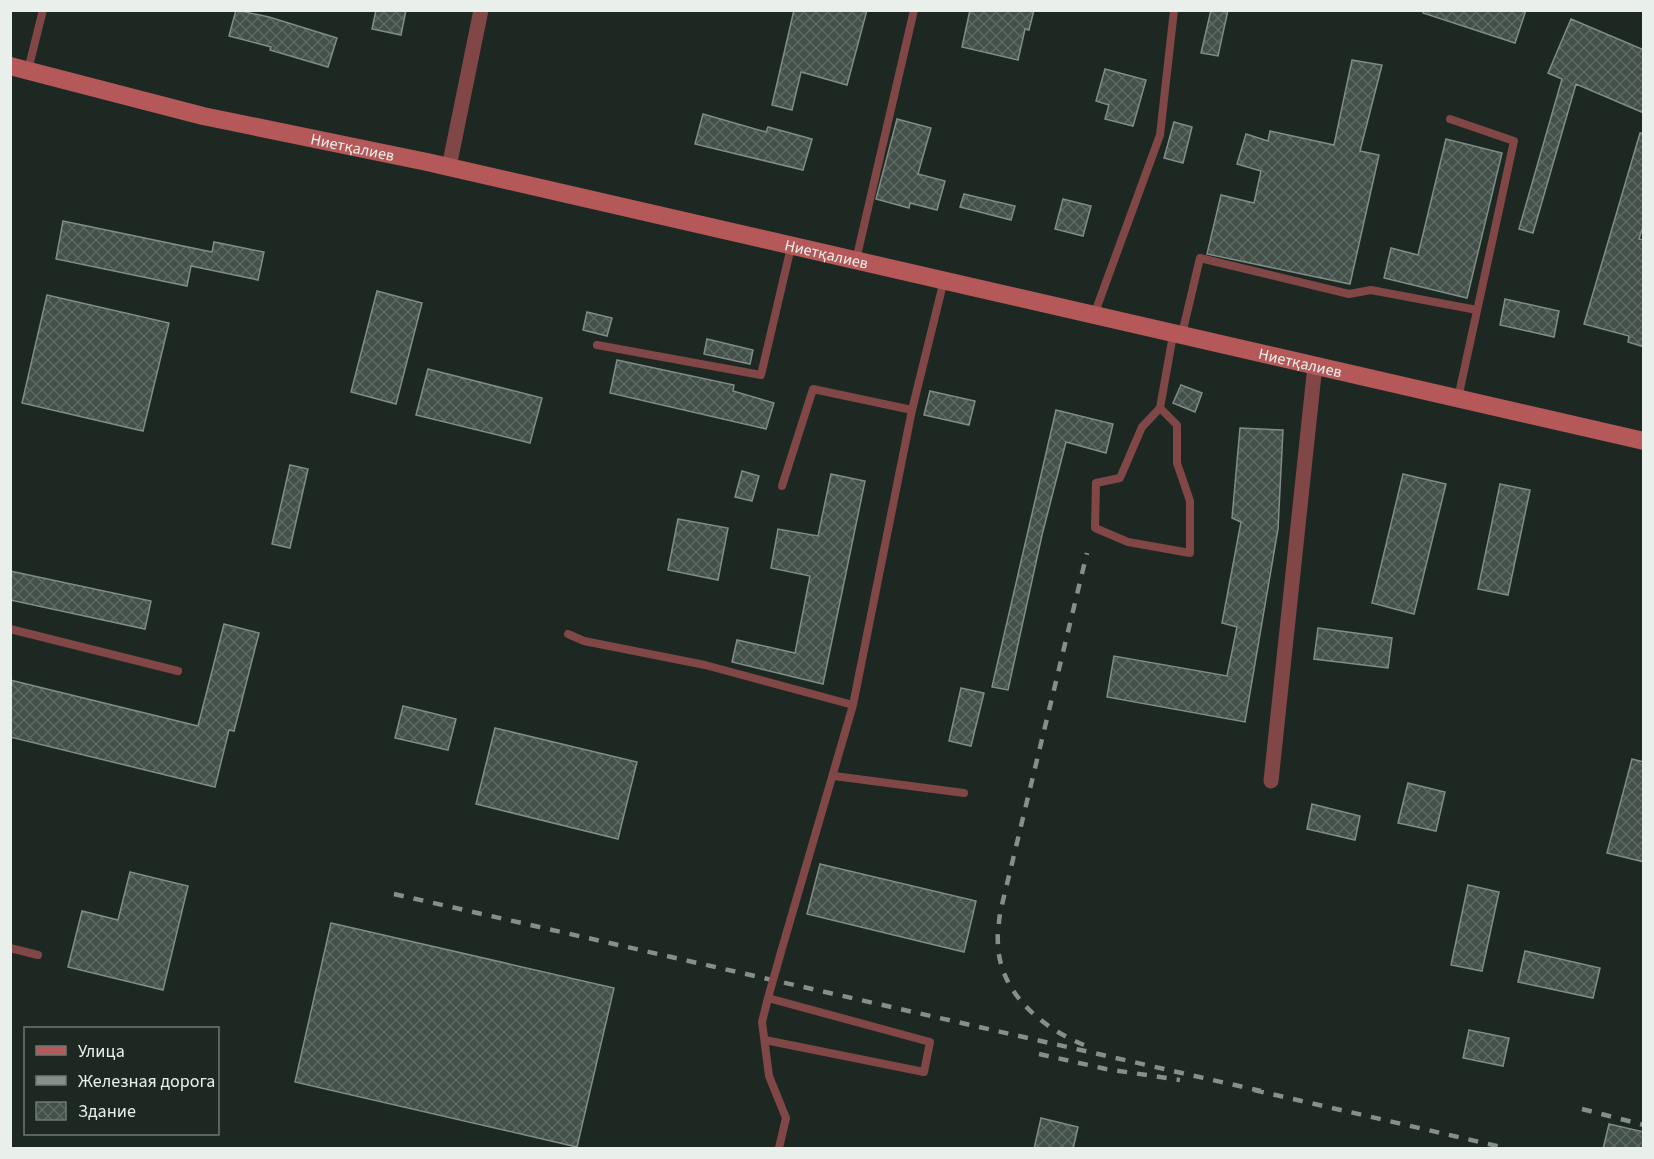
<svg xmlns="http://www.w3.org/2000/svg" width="1654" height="1159" font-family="'Source Sans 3',sans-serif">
<defs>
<pattern id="building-cross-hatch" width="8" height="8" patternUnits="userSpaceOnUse" patternTransform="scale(1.5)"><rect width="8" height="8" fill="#434f49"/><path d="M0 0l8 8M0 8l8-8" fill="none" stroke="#5e6963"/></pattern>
</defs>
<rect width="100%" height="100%" fill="#1d2822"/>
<!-- building -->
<path fill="url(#building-cross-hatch)" stroke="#808d86" stroke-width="1.5" d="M236 10 269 17 337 38 328 67 270 50 271 47 229 36Z
M376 10H406L401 35 372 29Z
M794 10H867L847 85 801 72 792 110 772 105Z
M970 10H1034L1029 30 1025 29 1018 60 962 47Z
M1211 10H1228L1218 56 1201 53Z
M1423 10H1526L1515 43 1423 13Z
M1571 19 1644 50V113L1576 84 1533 233 1519 229 1562 79 1548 73Z
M1352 60 1382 65 1360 151 1379 155 1350 284 1207 254 1221 195 1254 203 1261 171 1237 164 1246 134 1268 141 1270 131 1334 145Z
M1105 69 1146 80 1133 126 1105 119 1109 105 1096 101Z
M703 114 766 132 768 127 812 139 803 170 695 144Z
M897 119 931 128 918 174 945 181 937 210 910 203 909 208 876 199Z
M1174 122 1192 127 1183 163 1164 158Z
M1640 133H1644V224L1639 239 1644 240V347L1628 342 1629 336 1584 324Z
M1446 139 1502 153 1467 298 1384 278 1391 248 1418 255Z
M964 194 1015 206 1011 220 960 207Z
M1063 199 1091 206 1083 236 1055 229Z
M63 221 212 252 214 242 264 252 258 280 191 266 187 286 56 259Z
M377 291 422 303 396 404 351 392Z
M47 295 169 323 143 431 22 403Z
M1505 299 1559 311 1554 337 1500 325Z
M587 312 612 318 607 336 583 330Z
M707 339 753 350 750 364 704 354Z
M617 360 734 385 733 391 774 403 766 429 610 393Z
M428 369 542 398 530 443 416 415Z
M1181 385 1202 393 1195 412 1173 403Z
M930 391 975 401 969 425 924 415Z
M1056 410 1113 424 1106 453 1066 442 1042 535 1008 690 992 687Z
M1240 428 1283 430 1278 529 1245 722 1107 697 1114 656 1227 676 1237 627 1222 623 1241 522 1232 518Z
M290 465 308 469 290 548 272 544Z
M742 471 759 476 752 501 735 497Z
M831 474 865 481 823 684 732 662 737 640 795 653 810 576 771 568 778 529 818 536Z
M1403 474 1446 484 1414 614 1372 603Z
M1500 484 1530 490 1508 595 1478 589Z
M678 519 728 528 718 580 668 570Z
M10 571 151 601 145 629 10 600Z
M224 624 259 633 234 731 229 730 215 787 10 737V680L198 726Z
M1318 628 1392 638 1388 668 1314 659Z
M961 688 984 693 971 746 949 741Z
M403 706 456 719 448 750 395 738Z
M495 728 637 762 618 839 476 804Z
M1632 759 1644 762V862L1607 853Z
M1408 783 1445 792 1436 831 1398 823Z
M1312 804 1360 816 1355 840 1307 829Z
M820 864 976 901 964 952 807 914Z
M130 872 188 886 163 990 68 967 82 911 118 920Z
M1468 885 1499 892 1482 971 1451 965Z
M331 923 614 988 577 1147 295 1082Z
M1525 951 1600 968 1593 998 1518 982Z
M1469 1030 1509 1038 1503 1066 1463 1058Z
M1041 1118 1078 1127 1073 1149H1034Z
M1609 1124 1644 1132V1149H1603Z"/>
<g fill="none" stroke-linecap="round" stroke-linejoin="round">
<!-- lane -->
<path stroke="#814747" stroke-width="8" d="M28 70 43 10
M1450 119 1514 141 1458 398
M856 260 914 10
M1094 315 1160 135 1174 10
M1182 334 1200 258 1349 294 1371 290 1477 310
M597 345 761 375 791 247
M1160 408 1177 425V463L1190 501V553L1128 542 1095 528 1096 483 1120 478 1142 427 1160 408 1173 335
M782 486 813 389 912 410
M10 629 178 671
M568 634 584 641 705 665 853 705
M834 776 964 793
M10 948 38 955
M781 952 853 705 912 410 944 280
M765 1040 924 1072 930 1042 768 998 762 1022 769 1076 786 1118 779 1148"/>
<!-- street -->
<path stroke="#814747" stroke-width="15" d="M449 167 481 10
M1271 781 1315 365"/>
<!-- secondary -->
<path stroke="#b45859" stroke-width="18" id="s1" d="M10 66 203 116 427 162 1644 441"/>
<!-- rail -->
<path stroke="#868f8a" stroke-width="4.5" stroke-dasharray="10 10" stroke-linecap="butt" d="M394 894 1261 1091
M1084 1045C1042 1028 1000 993 998 945 997 934 999 923 1000 913L1087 553
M1039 1054 1106 1069 1180 1080
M1254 1090 1506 1148
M1582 1109 1644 1125"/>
<!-- lane-bridge -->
<path stroke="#814747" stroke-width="8" d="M768 998 781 952"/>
</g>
<g text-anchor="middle" stroke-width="4.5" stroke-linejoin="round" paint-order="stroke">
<!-- street labels -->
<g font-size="16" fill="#e9f0ec" stroke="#1d2822">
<text dy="6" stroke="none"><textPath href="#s1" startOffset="352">Ниетқалиев</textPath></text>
<text dy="6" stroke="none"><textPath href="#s1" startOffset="838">Ниетқалиев</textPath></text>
<text dy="6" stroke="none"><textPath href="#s1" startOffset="1324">Ниетқалиев</textPath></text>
</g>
</g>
<!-- border -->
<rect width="1654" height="1159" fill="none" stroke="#e9f0ec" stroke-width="24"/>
<!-- legend -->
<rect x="24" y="1027" width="195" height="108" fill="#1d2822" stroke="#6f7873" stroke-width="1.5"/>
<rect x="36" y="1046" width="30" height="9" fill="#b45859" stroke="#6f7873" stroke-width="1.5"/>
<text x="78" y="1057" font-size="18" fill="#e9f0ec">Улица</text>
<rect x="36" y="1076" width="30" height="9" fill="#868f8a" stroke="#6f7873" stroke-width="1.5"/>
<text x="78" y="1087" font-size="18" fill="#e9f0ec">Железная дорога</text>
<rect x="36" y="1102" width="30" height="18" fill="url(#building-cross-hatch)" stroke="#6f7873" stroke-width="1.5"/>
<text x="78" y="1117" font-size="18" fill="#e9f0ec">Здание</text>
</svg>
